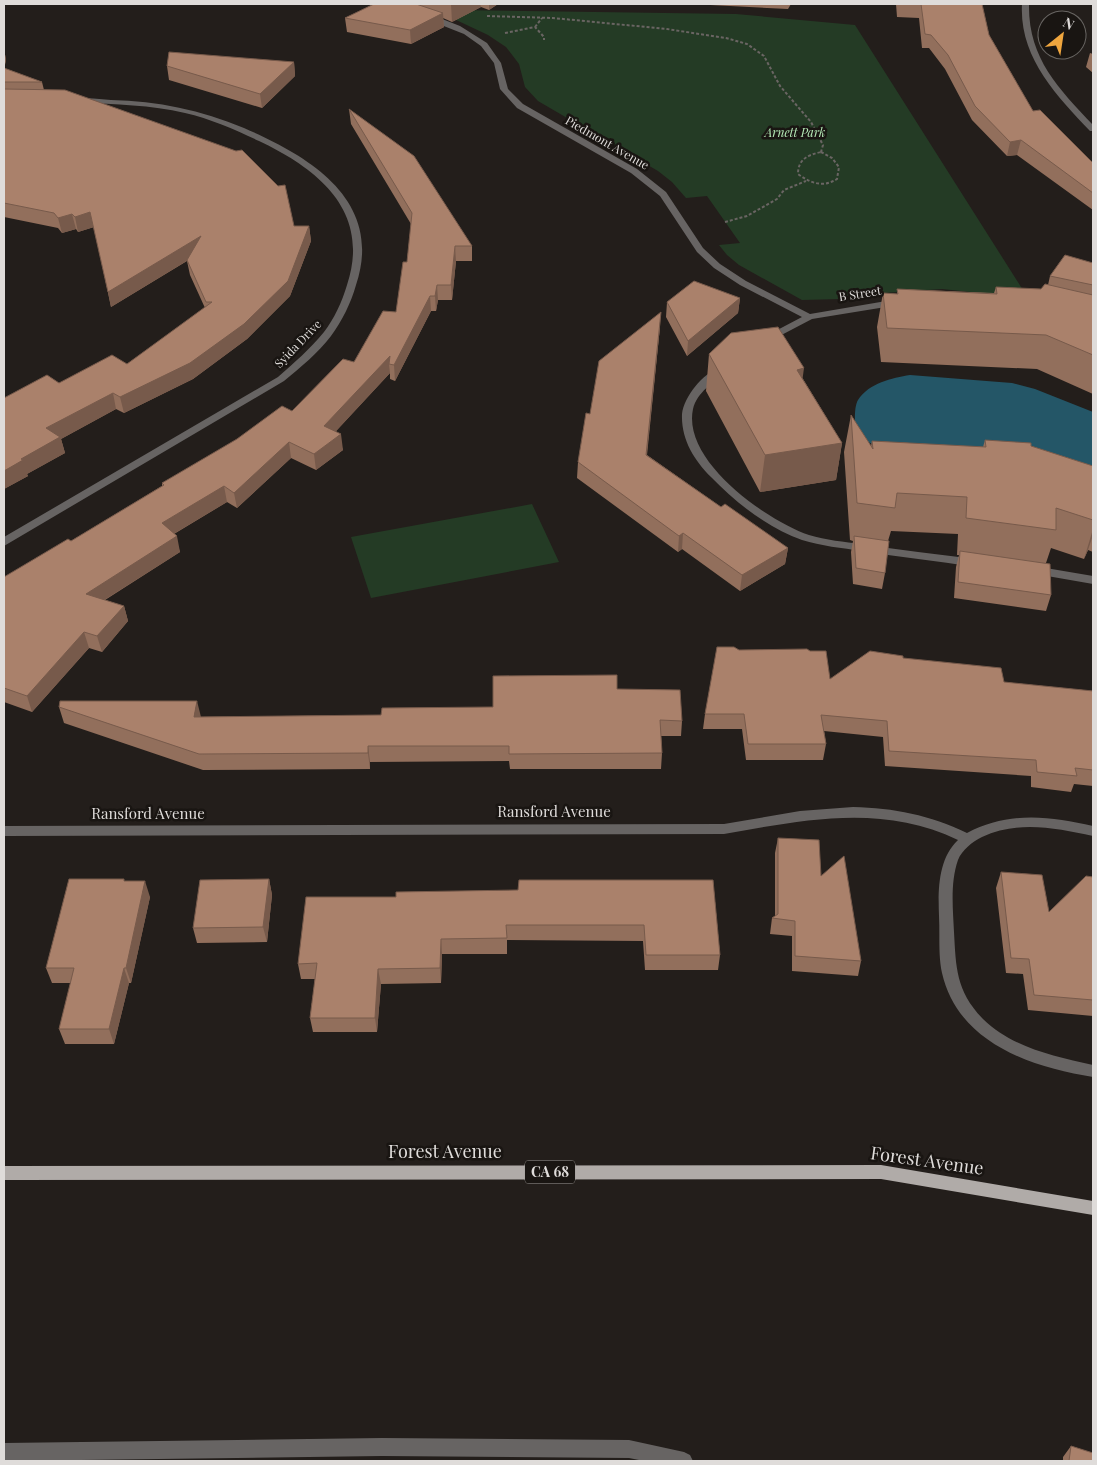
<svg xmlns="http://www.w3.org/2000/svg" width="1097" height="1465" font-family="'Playfair Display',serif">
  <style>
    .green { fill: #243b25 }
    .water { fill: #245667 }
    .lines { fill: none; stroke-linecap: round; stroke-linejoin: round }
    .path { stroke: #6a6563; stroke-width: 2; stroke-dasharray: 3 2; stroke-linecap: butt }
    .minor { fill: #676463; fill-rule: evenodd }
    .major { fill: #b0aba8; fill-rule: evenodd }
    .wall { fill: #926f5c }
    .shaded-wall { fill: #775a4b }
    .building { fill: #aa816b; stroke: #775a4b }
    .labels { text-anchor: middle; stroke-width: 5; stroke-linejoin: round; paint-order: stroke }
    .far-park-label { font-size: 12px; font-style: italic; fill: #b5ebb7; stroke: #191512 }
    .far-street-label { font-size: 12px; fill: #dfdcda; stroke: #191512 }
    .shield { fill: #191512; stroke: #a4a09e; stroke-width: 1 }
    .shield-label { font-size: 14px; font-weight: bold; fill: #dfdcda }
    .street-label { font-size: 15px; fill: #dfdcda; stroke: #191512 }
    .near-street-label { font-size: 18px; fill: #dfdcda; stroke: #191512 }
  </style>
  <rect width="100%" height="100%" fill="#231e1b"/>
  <path class="green" d="M 449,10 L 736,14 L 855,25 L 1028,298 L 942,289 L 884,293 L 840,299 L 802,300 L 739,265 L 727,255 L 719,245 L 740,243 L 707,196 L 686,198 L 672,182 L 658,171 L 538,101 L 525,87 L 519,64 L 506,47 L 488,35 L 454,19 Z
    M 532,504 L 559,562 L 371,598 L 351,537 Z"/>
  <path class="water" d="M 910,375 L 1012,383 L 1035,389 L 1093,412 L 1093,465 L 1044,466 L 891,453 L 868,442 L 855,427 C 855,420 854,407 858,400 C 869,383 892,378 910,375 Z"/>
  <g class="lines">
    <path class="path" d="M 487,16 L 553,18 L 667,29 L 726,38 L 747,44 L 764,56 L 780,86 L 811,122 L 823,145 L 821,152
      M 535,27 L 542,18
      M 505,33 L 535,27 L 544,37 L 544,40
      M 821,152 L 832,158 L 839,167 L 837,179 C 823,188 810,183 798,174 C 798,159 808,155 821,152 Z
      M 725,222 L 747,216 L 777,199 L 784,190 L 806,181"/>
    <path class="minor" d="M 1022,4 L 1029,4 C 1028,58 1058,88 1093,125 L 1093,131 L 1090,131 C 1056,95 1019,57 1022,4 Z
      M 426,15 L 432,15 L 460,26 L 487,43 L 501,63 L 508,89 L 523,104 L 637,169 L 666,192 L 703,248 L 720,264 L 746,281 L 810,314 L 898,299 L 903,302 L 898,305 L 812,319 L 770,341 L 764,341 L 764,337 L 802,317 L 740,285 L 714,268 L 697,252 L 660,196 L 631,173 L 517,108 L 500,89 L 494,63 L 481,46 L 464,34 L 426,19 Z
      M 77,99 C 88,97 100,99 111,100 C 158,101 201,110 244,128 C 311,157 384,201 356,285 C 351,303 342,321 331,336 C 318,353 301,367 284,381 L 4,546 L 4,537 L 278,377 C 294,363 310,349 324,332 C 334,319 342,302 347,285 C 371,212 320,170 259,141 C 236,130 211,119 185,113 C 151,105 115,104 80,103 L 77,103 Z
      M 719,368 L 724,371 C 714,383 697,392 693,409 C 682,461 766,520 809,535 C 826,540 844,542 862,544 C 899,550 937,554 975,559 L 979,560 L 981,563 L 979,566 L 975,567 C 937,561 899,557 862,551 C 842,548 821,546 802,540 C 768,528 736,503 711,477 C 694,460 681,439 682,414 C 684,397 703,373 719,368 Z
      M 1034,566 L 1093,576 L 1093,584 L 1030,573 L 1028,570 Z
      M 853,807 C 894,808 930,815 967,833 C 1008,811 1050,816 1093,826 L 1093,836 C 1056,828 1018,820 982,837 C 972,842 962,850 958,860 C 950,883 953,909 954,932 C 956,968 956,991 983,1019 C 1013,1048 1053,1056 1093,1065 L 1093,1077 C 1031,1067 958,1043 942,973 C 938,955 940,934 939,916 C 938,890 938,859 958,840 C 882,803 803,820 724,834 L 4,836 L 4,826 L 724,824 L 800,811 Z
      M 382,1438 L 629,1440 L 684,1452 L 690,1455 L 693,1461 L 644,1461 L 629,1458 L 382,1456 L 4,1461 L 4,1443 Z"/>
    <path class="major" d="M 881,1165 L 1093,1201 L 1093,1215 L 881,1179 L 4,1180 L 4,1166 Z"/>
  </g>
  <path class="wall" d="M 374,4 L 498,4 L 489,10 L 481,7 L 452,22 L 443,18 L 444,27 L 411,44 L 347,32 L 345,18 Z
    M 691,4 L 791,4 L 788,9 Z
    M 896,4 L 982,4 L 989,35 L 1033,111 L 1093,163 L 1093,210 L 1017,155 L 1007,156 L 972,120 L 945,69 L 929,48 L 922,48 L 919,18 L 897,17 Z
    M 4,49 L 6,60 L 4,68 L 42,82 L 44,90 L 294,226 L 309,226 L 311,241 L 290,296 L 247,339 L 193,379 L 124,413 L 116,409 L 61,439 L 65,453 L 27,474 L 28,476 L 4,489 L 59,383 L 127,364 L 205,308 L 190,275 L 187,261 L 111,307 L 94,227 L 78,232 L 76,229 L 62,233 L 58,228 L 4,217 Z
    M 1090,53 L 1093,54 L 1093,73 L 1086,67 Z
    M 294,62 L 295,76 L 262,108 L 169,80 L 167,66 Z
    M 349,109 L 472,246 L 472,261 L 456,261 L 452,300 L 438,300 L 436,311 L 431,311 L 395,381 L 390,379 L 390,373 L 336,431 L 343,450 L 316,470 L 291,458 L 237,508 L 227,502 L 174,534 L 180,552 L 105,600 L 124,606 L 128,621 L 102,652 L 89,648 L 32,712 L 4,702 L 4,577 L 71,541 L 162,486 L 162,483 L 292,411 L 354,362 L 396,312 L 407,262 L 411,224 L 351,124 Z
    M 1093,263 L 1093,394 L 1037,369 L 881,362 L 877,327 L 883,293 L 897,294 L 897,289 L 994,293 L 996,287 L 1041,289 L 1048,285 L 1050,276 Z
    M 740,298 L 738,313 L 687,356 L 666,317 L 667,302 Z
    M 660,327 L 647,455 L 721,507 L 788,548 L 785,564 L 740,591 L 682,549 L 678,552 L 577,478 L 578,462 L 590,414 Z
    M 709,354 L 803,379 L 842,443 L 836,480 L 760,492 L 706,391 Z
    M 851,415 L 871,446 L 872,441 L 983,447 L 985,440 L 1031,446 L 1093,466 L 1093,552 L 1088,550 L 1084,559 L 1051,548 L 1046,563 L 1051,595 L 1046,611 L 954,598 L 956,567 L 959,555 L 957,555 L 958,534 L 891,531 L 888,541 L 885,573 L 882,589 L 853,584 L 851,552 L 853,541 L 850,540 L 844,452 Z
    M 739,650 L 830,679 L 903,658 L 1004,682 L 1093,691 L 1093,786 L 1074,784 L 1071,792 L 1031,787 L 1031,776 L 885,766 L 883,737 L 824,731 L 826,744 L 823,760 L 746,760 L 742,729 L 703,729 L 705,714 Z
    M 617,689 L 682,721 L 681,736 L 661,736 L 662,753 L 661,769 L 510,769 L 509,761 L 370,762 L 370,769 L 203,770 L 64,723 L 59,707 L 201,717 L 381,715 L 493,707 Z
    M 778,838 L 821,876 L 861,961 L 858,976 L 792,971 L 792,936 L 770,934 L 772,918 L 775,916 L 775,853 Z
    M 1001,872 L 1049,912 L 1093,877 L 1093,1016 L 1028,1010 L 1023,974 L 1006,973 L 996,888 Z
    M 269,879 L 272,895 L 267,942 L 197,943 L 193,928 Z
    M 713,880 L 720,955 L 718,970 L 645,970 L 643,941 L 507,940 L 507,954 L 442,954 L 441,983 L 381,984 L 377,1032 L 313,1032 L 310,1018 L 315,979 L 301,979 L 298,964 L 396,897 Z
    M 125,881 L 150,897 L 131,983 L 129,983 L 114,1044 L 65,1044 L 59,1029 L 71,983 L 52,983 L 46,968 Z
    M 1071,1446 L 1093,1453 L 1093,1452 L 1093,1461 L 1063,1461 L 1063,1457 Z"/>
  <path class="shaded-wall" d="M 451,4 L 480,4 L 481,7 L 452,22 Z
    M 489,4 L 498,4 L 489,10 Z
    M 443,13 L 444,27 L 411,44 L 410,30 Z
    M 4,49 L 6,60 L 4,70 Z
    M 294,62 L 295,76 L 262,108 L 260,94 Z
    M 1021,140 L 1017,155 L 1007,156 L 1010,142 Z
    M 90,212 L 94,227 L 78,232 L 75,217 Z
    M 72,214 L 76,229 L 62,233 L 58,218 Z
    M 309,226 L 311,241 L 290,296 L 247,339 L 193,379 L 124,413 L 120,397 Z
    M 201,236 L 203,251 L 111,307 L 108,292 Z
    M 455,246 L 456,261 L 452,300 L 451,285 Z
    M 437,285 L 438,300 L 436,311 L 435,296 Z
    M 430,296 L 431,311 L 395,381 L 394,365 Z
    M 740,298 L 738,313 L 687,356 L 688,341 Z
    M 661,312 L 660,327 L 645,470 L 646,455 Z
    M 390,356 L 389,364 L 390,373 L 326,442 L 324,426 Z
    M 804,368 L 799,405 L 797,370 Z
    M 113,393 L 116,409 L 61,439 L 65,453 L 27,474 L 28,476 L 4,489 L 4,471 L 21,459 L 46,428 Z
    M 341,434 L 343,450 L 316,470 L 314,454 Z
    M 289,442 L 291,458 L 237,508 L 234,493 Z
    M 842,443 L 836,480 L 760,492 L 765,455 Z
    M 224,486 L 227,502 L 165,539 L 162,523 Z
    M 1093,529 L 1093,535 L 1088,550 L 1084,559 Z
    M 683,533 L 682,549 L 678,552 L 679,536 Z
    M 177,536 L 180,552 L 90,609 L 86,594 Z
    M 788,548 L 785,564 L 740,591 L 742,575 Z
    M 124,606 L 128,621 L 102,652 L 97,636 Z
    M 84,632 L 89,648 L 32,712 L 27,696 Z
    M 197,701 L 201,717 L 194,717 Z
    M 368,746 L 370,762 L 370,769 L 368,753 Z
    M 269,879 L 272,895 L 267,942 L 263,927 Z
    M 145,881 L 150,897 L 131,983 L 126,968 Z
    M 441,939 L 442,954 L 441,983 L 440,968 Z
    M 124,968 L 129,983 L 114,1044 L 109,1029 Z
    M 378,969 L 381,984 L 377,1032 L 375,1018 Z"/>
  <path class="building" d="M 374,4 L 416,4 L 443,13 L 410,30 L 345,18 Z
    M 915,4 L 982,4 L 989,35 L 1033,111 L 1040,110 L 1093,163 L 1093,193 L 1021,140 L 1010,142 L 975,106 L 948,55 L 931,35 L 925,34 L 921,4 Z
    M 169,52 L 294,62 L 260,94 L 167,66 Z
    M 4,68 L 42,82 L 4,82 Z
    M 4,89 L 65,90 L 236,151 L 242,150 L 278,186 L 285,185 L 294,226 L 309,226 L 288,281 L 244,324 L 190,363 L 120,397 L 113,393 L 46,428 L 60,437 L 21,459 L 23,460 L 4,471 L 4,398 L 47,375 L 59,383 L 112,355 L 127,364 L 212,302 L 206,302 L 187,260 L 201,236 L 108,292 L 90,212 L 75,217 L 72,214 L 58,218 L 54,213 L 4,203 Z
    M 349,109 L 414,156 L 472,246 L 455,246 L 451,285 L 437,285 L 435,296 L 430,296 L 394,365 L 389,364 L 390,356 L 324,426 L 341,434 L 314,454 L 289,442 L 234,493 L 224,486 L 162,523 L 177,536 L 86,594 L 124,606 L 97,636 L 84,632 L 27,696 L 4,688 L 4,577 L 68,539 L 71,541 L 164,485 L 162,483 L 237,439 L 282,406 L 292,411 L 343,359 L 354,362 L 383,311 L 396,312 L 403,262 L 407,262 L 412,213 Z
    M 1065,255 L 1093,263 L 1093,285 L 1050,276 Z
    M 694,281 L 740,298 L 688,341 L 667,302 Z
    M 1045,284 L 1093,295 L 1093,355 L 1046,335 L 887,328 L 883,293 L 898,294 L 897,289 L 997,294 L 996,287 L 1041,289 Z
    M 661,312 L 646,455 L 721,507 L 725,504 L 788,548 L 742,575 L 683,533 L 679,536 L 578,462 L 586,413 L 590,414 L 599,361 Z
    M 778,327 L 804,368 L 797,370 L 842,443 L 765,455 L 709,354 L 731,333 Z
    M 851,415 L 873,449 L 872,441 L 986,447 L 985,440 L 1031,443 L 1031,446 L 1093,466 L 1093,520 L 1056,508 L 1056,530 L 966,518 L 967,497 L 897,493 L 895,508 L 857,503 Z
    M 854,536 L 889,541 L 885,573 L 856,568 Z
    M 960,551 L 1050,564 L 1051,595 L 958,582 Z
    M 717,647 L 734,647 L 739,650 L 807,649 L 810,651 L 826,651 L 830,679 L 870,651 L 903,656 L 903,658 L 1001,668 L 1004,682 L 1093,691 L 1093,770 L 1075,768 L 1077,776 L 1037,772 L 1036,760 L 889,751 L 887,721 L 821,715 L 826,744 L 748,744 L 744,714 L 705,714 Z
    M 617,675 L 617,689 L 680,690 L 682,721 L 660,720 L 662,753 L 509,754 L 509,746 L 368,746 L 368,753 L 199,754 L 59,707 L 60,701 L 197,701 L 194,717 L 381,715 L 382,708 L 493,707 L 493,676 Z
    M 778,838 L 819,840 L 821,876 L 844,856 L 861,961 L 795,956 L 795,921 L 772,918 L 778,914 Z
    M 1001,872 L 1042,875 L 1049,912 L 1086,876 L 1093,877 L 1093,1000 L 1034,995 L 1029,959 L 1011,958 Z
    M 69,879 L 124,879 L 124,881 L 145,881 L 126,968 L 124,968 L 109,1029 L 59,1029 L 74,968 L 46,968 Z
    M 269,879 L 263,927 L 193,928 L 200,880 Z
    M 519,880 L 713,880 L 720,955 L 646,955 L 644,925 L 506,925 L 507,938 L 441,939 L 440,968 L 378,969 L 375,1018 L 310,1018 L 317,963 L 298,964 L 306,897 L 396,897 L 396,892 L 518,890 Z
    M 1071,1446 L 1093,1453 L 1093,1461 L 1069,1461 Z"/>
  <g class="labels">
    <g class="far-park-label">
      <text x="795" y="137">Arnett Park</text>
    </g>
    <g class="far-street-label">
      <text transform="translate(607 143) rotate(30)" y="4">Piedmont Avenue</text>
      <text transform="translate(860 294) rotate(-9)" y="4">B Street</text>
      <text transform="translate(298 344) rotate(-46)" y="4">Syida Drive</text>
    </g>
    <rect class="shield" x="525" y="1160.5" width="50" height="23" rx="4"/>
    <g class="shield-label">
      <text x="550" y="1177">CA 68</text>
    </g>
    <g class="street-label">
      <text x="554" y="817">Ransford Avenue</text>
      <text x="148" y="819">Ransford Avenue</text>
    </g>
    <g class="near-street-label">
      <text x="445" y="1158">Forest Avenue</text>
      <text transform="translate(927 1161) rotate(8)" y="6">Forest Avenue</text>
    </g>
  </g>
  <rect width="1097" height="1465" fill="none" stroke="#dfdcda" stroke-width="10"/>
  <g transform="translate(1062 35) rotate(30)"><circle r="24" fill="#191512" stroke="#686562"/>
  <path d="M0-4L9 19L0 12L-9 19Z" fill="#f0a63e"/>
  <text y="-8" font-size="14" font-weight="bold" text-anchor="middle" fill="#dfdcda">N</text>
  </g>
</svg>
